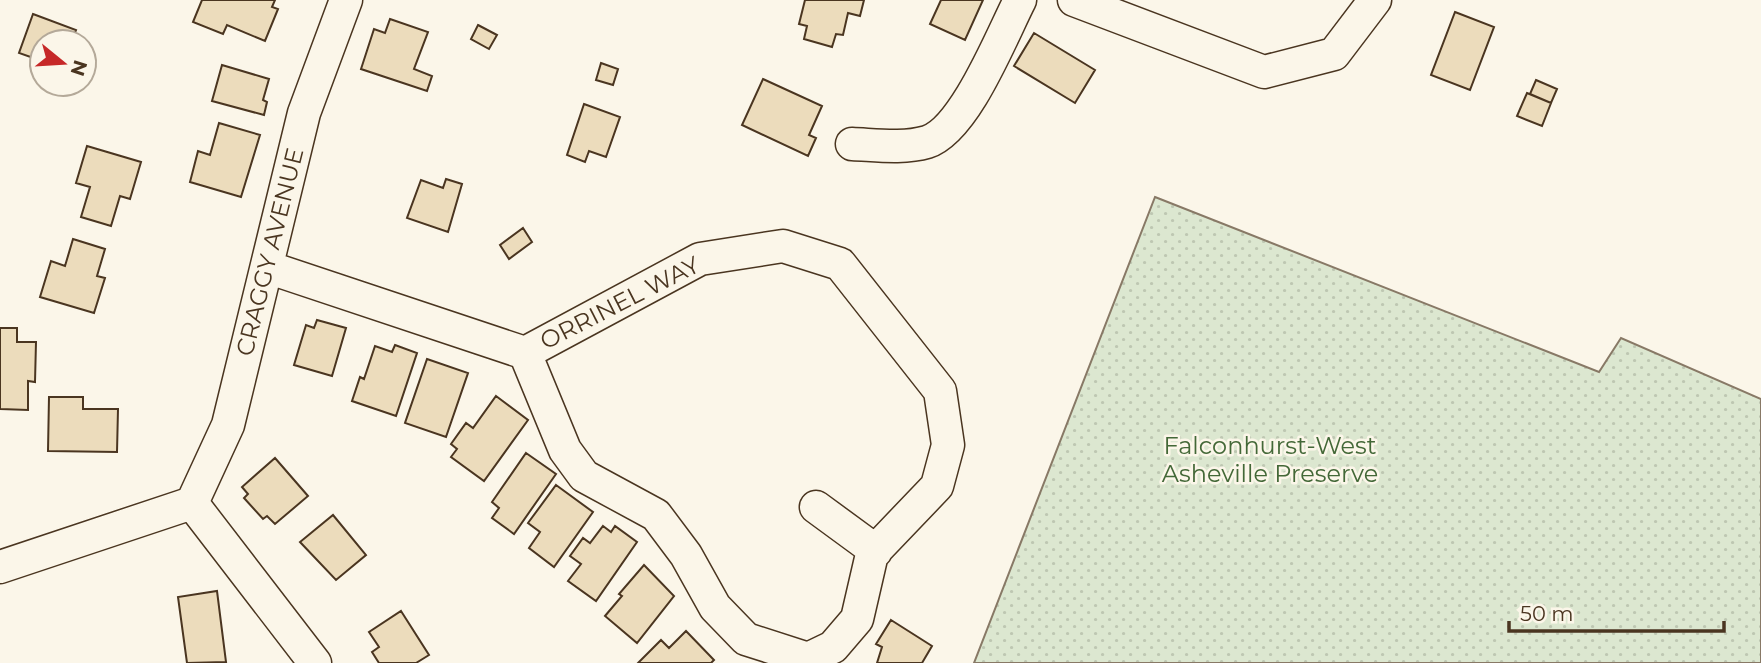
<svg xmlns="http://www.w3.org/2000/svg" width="1761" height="663" font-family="Montserrat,sans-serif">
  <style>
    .park { fill: url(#park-dots); stroke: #887966; stroke-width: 2 }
    .building { fill: #ecdcbc; stroke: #4a3520; stroke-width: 2 }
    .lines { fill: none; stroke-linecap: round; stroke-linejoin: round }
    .minor-casing { stroke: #4a3520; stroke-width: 35 }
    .minor { stroke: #fbf6e9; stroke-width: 32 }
    .labels { text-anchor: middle; stroke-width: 5; stroke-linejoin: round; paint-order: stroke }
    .street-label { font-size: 24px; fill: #4a3520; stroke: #fbf6e9 }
    .park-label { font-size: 24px; fill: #436837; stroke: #fbf6e9 }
  </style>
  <defs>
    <pattern id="park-dots" width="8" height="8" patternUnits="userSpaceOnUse" patternTransform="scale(1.75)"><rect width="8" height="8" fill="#dce7d0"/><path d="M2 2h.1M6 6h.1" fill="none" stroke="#bec7b2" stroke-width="1.8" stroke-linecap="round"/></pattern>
  </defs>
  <rect width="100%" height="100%" fill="#fbf6e9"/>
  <path class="park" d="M 1155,197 L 1599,372 L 1621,338 L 1761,399 L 1761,663 L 974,663 Z"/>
  <path class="building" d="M 202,0 L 275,0 L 272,7 L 278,9 L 265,41 L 227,25 L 223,34 L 193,22 Z
    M 805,0 L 864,0 L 860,16 L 848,13 L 843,35 L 836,34 L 832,47 L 804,39 L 807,26 L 799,24 Z
    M 941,0 L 983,0 L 965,40 L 930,24 Z
    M 1455,12 L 1494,27 L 1470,90 L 1431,75 Z
    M 33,14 L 76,30 L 71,42 L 42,42 L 42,61 L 19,53 Z
    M 390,19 L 428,32 L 414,69 L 432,76 L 427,91 L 361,69 L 374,29 L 385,33 Z
    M 478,25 L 497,35 L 489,49 L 471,39 Z
    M 1034,33 L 1095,70 L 1075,103 L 1014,66 Z
    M 601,63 L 618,69 L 613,85 L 596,80 Z
    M 222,65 L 269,79 L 263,100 L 267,102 L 264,115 L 212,101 Z
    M 763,79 L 822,106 L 809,135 L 816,138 L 808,156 L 742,125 Z
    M 1536,80 L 1557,89 L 1551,103 L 1530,94 Z
    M 1527,93 L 1551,103 L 1542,126 L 1517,116 Z
    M 584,104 L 620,117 L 606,157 L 589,151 L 585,162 L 567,155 Z
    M 219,123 L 260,135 L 241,197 L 190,182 L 198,151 L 210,155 Z
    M 87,146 L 141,162 L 130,199 L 120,196 L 111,226 L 81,217 L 90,187 L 76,183 Z
    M 446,179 L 462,184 L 448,232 L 407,218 L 421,180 L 443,188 Z
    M 523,228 L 532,242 L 509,259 L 500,245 Z
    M 73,239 L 105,249 L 97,276 L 105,278 L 94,313 L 40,297 L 51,261 L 65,266 Z
    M 317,320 L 346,328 L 332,376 L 294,365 L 306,325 L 314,328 Z
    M 0,328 L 17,328 L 17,342 L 36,342 L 35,382 L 28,381 L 28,410 L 0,409 Z
    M 395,345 L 417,353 L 396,416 L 352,401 L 360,377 L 364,379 L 375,346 L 392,352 Z
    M 427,359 L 468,373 L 446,437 L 405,423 Z
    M 496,396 L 528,420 L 484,481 L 451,457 L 457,449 L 451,444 L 466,423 L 473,428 Z
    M 49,397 L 83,397 L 83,409 L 118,409 L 117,452 L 48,451 Z
    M 526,453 L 556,474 L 514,534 L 492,518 L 499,508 L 492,502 Z
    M 275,458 L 308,496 L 275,524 L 267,516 L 263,519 L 244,498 L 248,494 L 242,487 Z
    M 556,485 L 593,512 L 554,567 L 529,548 L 540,532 L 528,523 Z
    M 333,515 L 366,555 L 336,580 L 300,542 Z
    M 603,526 L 611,532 L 615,526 L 637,542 L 596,601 L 568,581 L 581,564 L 570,556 L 583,538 L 590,543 Z
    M 644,565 L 674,596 L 637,643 L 605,616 L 622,596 L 619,594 Z
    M 217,591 L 226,662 L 187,663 L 178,597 Z
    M 401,611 L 429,655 L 416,663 L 379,663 L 372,652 L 379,647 L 369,632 Z
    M 891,620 L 932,646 L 922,663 L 877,663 L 882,647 L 876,644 Z
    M 686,631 L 714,660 L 711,663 L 638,663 L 661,640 L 669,648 Z"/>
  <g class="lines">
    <defs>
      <path id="minor" d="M 1074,0 L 1264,72 L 1334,54 L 1375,0
        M 852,144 C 876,145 903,149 927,142 C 965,130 1002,35 1020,0
        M 267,267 L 525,353 L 565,450 L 584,476 L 656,515 L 686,555 L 715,607 L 746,639 L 808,659 L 833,647 L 857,619 L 872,554 L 937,486 L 948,445 L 940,391 L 840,264 L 783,246 L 700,259 L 525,353
        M 192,503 L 228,425 L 304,113 L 346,0
        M 192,503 L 315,663
        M 816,507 L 876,551
        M 0,567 L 192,503"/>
    </defs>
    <use href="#minor" class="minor-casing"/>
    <use href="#minor" class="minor"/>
  </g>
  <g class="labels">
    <g class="street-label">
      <text transform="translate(270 252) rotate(-76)" y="8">CRAGGY AVENUE</text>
      <text transform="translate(620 303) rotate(-27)" y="8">ORRINEL WAY</text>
    </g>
    <g class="park-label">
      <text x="1270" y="454">Falconhurst-West<tspan x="1270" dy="28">Asheville Preserve</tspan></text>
    </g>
  </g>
  <g transform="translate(63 63) rotate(108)"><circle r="33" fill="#fbf6e9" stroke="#b4a999" stroke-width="2"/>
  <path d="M0-5L12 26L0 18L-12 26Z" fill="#c62828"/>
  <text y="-10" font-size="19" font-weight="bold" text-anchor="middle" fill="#4a3520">N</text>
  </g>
  <path d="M1509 621v10h215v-10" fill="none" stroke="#4a3520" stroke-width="3.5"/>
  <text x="1520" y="621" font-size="21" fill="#4a3520" stroke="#fbf6e9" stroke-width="5" paint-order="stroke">50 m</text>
</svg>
